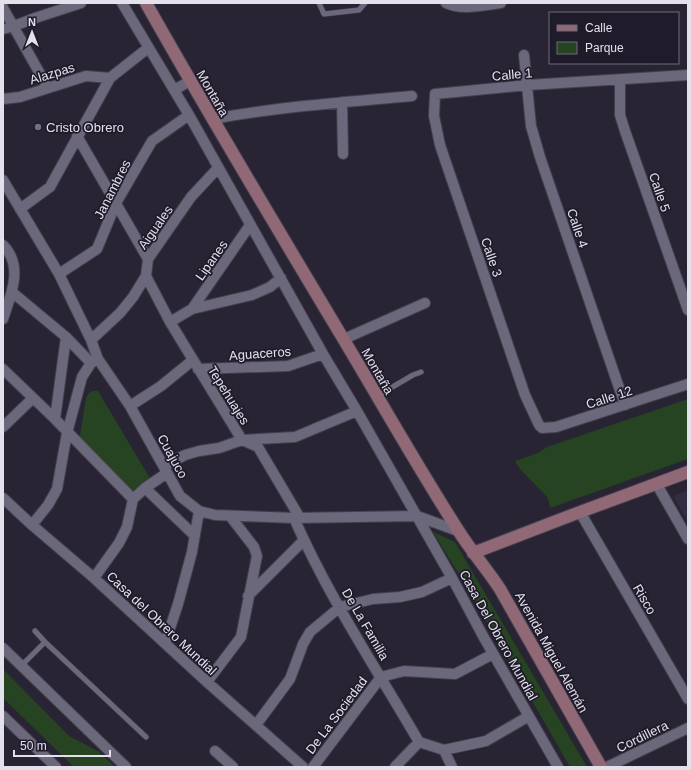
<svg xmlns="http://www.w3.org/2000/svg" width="691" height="770" font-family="Helvetica,sans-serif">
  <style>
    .built { fill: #322d43 }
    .green { fill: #264421 }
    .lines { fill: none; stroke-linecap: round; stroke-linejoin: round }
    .lane-casing { stroke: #44404e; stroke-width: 6 }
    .street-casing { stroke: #44404e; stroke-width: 12 }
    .secondary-casing { stroke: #44404e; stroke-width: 14 }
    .lane { stroke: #6c687b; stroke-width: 5 }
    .street { stroke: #6c687b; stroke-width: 10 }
    .secondary { stroke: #916876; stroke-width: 12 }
    .worship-dot { fill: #6b7280; stroke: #1f1b2a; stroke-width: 1.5 }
    .labels { text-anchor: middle; stroke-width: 3.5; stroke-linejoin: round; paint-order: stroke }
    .street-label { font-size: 13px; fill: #e4e1ec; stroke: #1f1b2a }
    .poi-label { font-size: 13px; fill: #e4e1ec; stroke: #1f1b2a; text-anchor: start }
  </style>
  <rect width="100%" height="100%" fill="#282434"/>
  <path class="built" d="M 688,490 L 688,522 L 673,496 Z"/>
  <path class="green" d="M 93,391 L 98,391 L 151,480 L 131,491 L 79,441 L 86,398 L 89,393 Z
    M 688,399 L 688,459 L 550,508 L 548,498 L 520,469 L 515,461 L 538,453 L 547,447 Z
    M 433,532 L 455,542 L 587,767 L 570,767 L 470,592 Z
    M 3,669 L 69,736 L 98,751 L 115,767 L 74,767 L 3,698 Z"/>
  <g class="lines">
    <defs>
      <path id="lane" d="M 319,3 L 324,14 L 359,10 L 365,3
        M 377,396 L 413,375 L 421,372
        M 35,631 L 45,642
        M 21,666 L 45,642 L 146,737"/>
      <path id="street" d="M 122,3 L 189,115 L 323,354 L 357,411 L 452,578 L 483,636 L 558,767
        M 446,3 C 462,11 484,5 501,3
        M 3,8 L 48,88
        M 3,29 L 14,26 L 35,18 L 81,3
        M 524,55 L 531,126 L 540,157 L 625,405
        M 688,75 L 528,85 L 435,94 L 434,116 L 440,145 L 525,395 L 539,425 L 542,428 L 556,427 L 688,384
        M 620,80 L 620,115 L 625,131 L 688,310
        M 174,90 L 190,81
        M 3,99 L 20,97 L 86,76 L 110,78 L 148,48
        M 342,102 L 343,154
        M 212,119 C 278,107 345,102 412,96
        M 77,136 L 148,259
        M 3,180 L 59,274 L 91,340 L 98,359 L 130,406 L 180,496 L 199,511 L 215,515 L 294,518 L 417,516 L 458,531
        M 20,209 L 50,187 L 110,78
        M 3,245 C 24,266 11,295 3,319
        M 59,274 L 97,249 L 116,203 L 152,141 L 189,115
        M 146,276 L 170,322 L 242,440 L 258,447 L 300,518
        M 12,292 L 66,337 L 91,363
        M 192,309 L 250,225
        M 170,322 L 192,309 L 252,295 L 270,287 L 281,278
        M 344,339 L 425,303
        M 91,340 L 120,313 L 133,297 L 146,276 L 148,259 L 191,197 L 218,168
        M 3,369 L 55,419 L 133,499
        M 198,369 L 288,366 L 323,354
        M 130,406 L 161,386 L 193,360
        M 55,419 L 66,337
        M 3,427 L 33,398
        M 164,466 L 185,455 L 199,451 L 219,448 L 242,440 L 295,437 L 357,411
        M 656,483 L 688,539
        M 145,488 L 195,536
        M 3,498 L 32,525 L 94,578 L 207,682 L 303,767
        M 580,512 L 688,699
        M 294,518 C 328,596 376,668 419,742
        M 32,525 L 48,505 L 57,489 L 67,433 L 82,377 L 91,363 L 98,359
        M 94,578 L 119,543 L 127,527 L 133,499 L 145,488 L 167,473
        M 248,596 L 304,540
        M 165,643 L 178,604 L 192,552 L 199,511
        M 3,648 L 126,767
        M 207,682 L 241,637 L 257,556 L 254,547 L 230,516
        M 3,716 L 56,767
        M 256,725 L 290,679 L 303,644 L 310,632 L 340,607 L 373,599 L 400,597 L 422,592 L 452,578
        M 444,750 L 452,767
        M 215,751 L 233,767
        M 313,767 L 381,677 L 404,671 L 455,674 L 493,654
        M 395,767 L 419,742 L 444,750 L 486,741 L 529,716
        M 607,767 L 688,728"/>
      <path id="secondary" d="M 146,3 C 209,115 275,225 341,335 C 380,400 417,466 458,530 C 471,551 487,569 500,589 L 601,767
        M 473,553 L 580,512 L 688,472"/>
    </defs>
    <use href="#lane" class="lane-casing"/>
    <use href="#street" class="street-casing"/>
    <use href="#secondary" class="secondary-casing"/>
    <use href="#lane" class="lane"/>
    <use href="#street" class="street"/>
    <use href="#secondary" class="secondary"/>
  </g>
  <circle class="worship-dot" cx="38" cy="127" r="4"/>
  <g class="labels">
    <g class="street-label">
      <text transform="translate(52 73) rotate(-17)" y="5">Alazpas</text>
      <text transform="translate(512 74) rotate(-5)" y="5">Calle 1</text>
      <text transform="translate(213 93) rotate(60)" y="5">Montaña</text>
      <text transform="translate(112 189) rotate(-63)" y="5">Janambres</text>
      <text transform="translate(660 192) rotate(71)" y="5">Calle 5</text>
      <text transform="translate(155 227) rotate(-55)" y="5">Aiguales</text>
      <text transform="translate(578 228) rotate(71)" y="5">Calle 4</text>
      <text transform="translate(492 257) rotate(71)" y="5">Calle 3</text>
      <text transform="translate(211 260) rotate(-55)" y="5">Lipanes</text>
      <text transform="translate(260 353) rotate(-4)" y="5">Aguaceros</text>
      <text transform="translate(378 371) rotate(60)" y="5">Montaña</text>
      <text transform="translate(229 395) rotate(58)" y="5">Tepehuajes</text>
      <text transform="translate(609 397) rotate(-18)" y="5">Calle 12</text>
      <text transform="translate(173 456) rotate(61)" y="5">Cuajuco</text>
      <text transform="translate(645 599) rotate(60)" y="5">Risco</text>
      <text transform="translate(162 623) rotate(43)" y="5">Casa del Obrero Mundial</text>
      <text transform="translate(366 624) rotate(60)" y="5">De La Familia</text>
      <text transform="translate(499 635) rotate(61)" y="5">Casa Del Obrero Mundial</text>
      <text transform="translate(552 652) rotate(61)" y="5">Avenida Miguel Alemán</text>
      <text transform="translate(336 715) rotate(-53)" y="5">De La Sociedad</text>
      <text transform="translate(642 736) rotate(-26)" y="5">Cordillera</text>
    </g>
    <g class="poi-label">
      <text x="46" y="132">Cristo Obrero</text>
    </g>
  </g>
  <rect width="691" height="770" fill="none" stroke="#e4e1ec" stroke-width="8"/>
  <rect x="549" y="12" width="130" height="52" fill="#1f1b2a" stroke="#6e6a78"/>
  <rect x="557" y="25" width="20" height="6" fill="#916876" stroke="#6e6a78"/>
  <text x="585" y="32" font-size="12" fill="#e4e1ec">Calle</text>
  <rect x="557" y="42" width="20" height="12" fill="#264421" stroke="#6e6a78"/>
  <text x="585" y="52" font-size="12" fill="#e4e1ec">Parque</text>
  <g transform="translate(32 32)" stroke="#1f1b2a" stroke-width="3" paint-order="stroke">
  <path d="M0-3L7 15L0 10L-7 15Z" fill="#e4e1ec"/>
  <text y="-6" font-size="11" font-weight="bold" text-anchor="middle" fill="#e4e1ec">N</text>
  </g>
  <path d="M14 750v6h96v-6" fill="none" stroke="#e4e1ec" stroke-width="2"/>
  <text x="20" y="750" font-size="12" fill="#e4e1ec" stroke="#1f1b2a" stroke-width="3" paint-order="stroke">50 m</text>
</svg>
